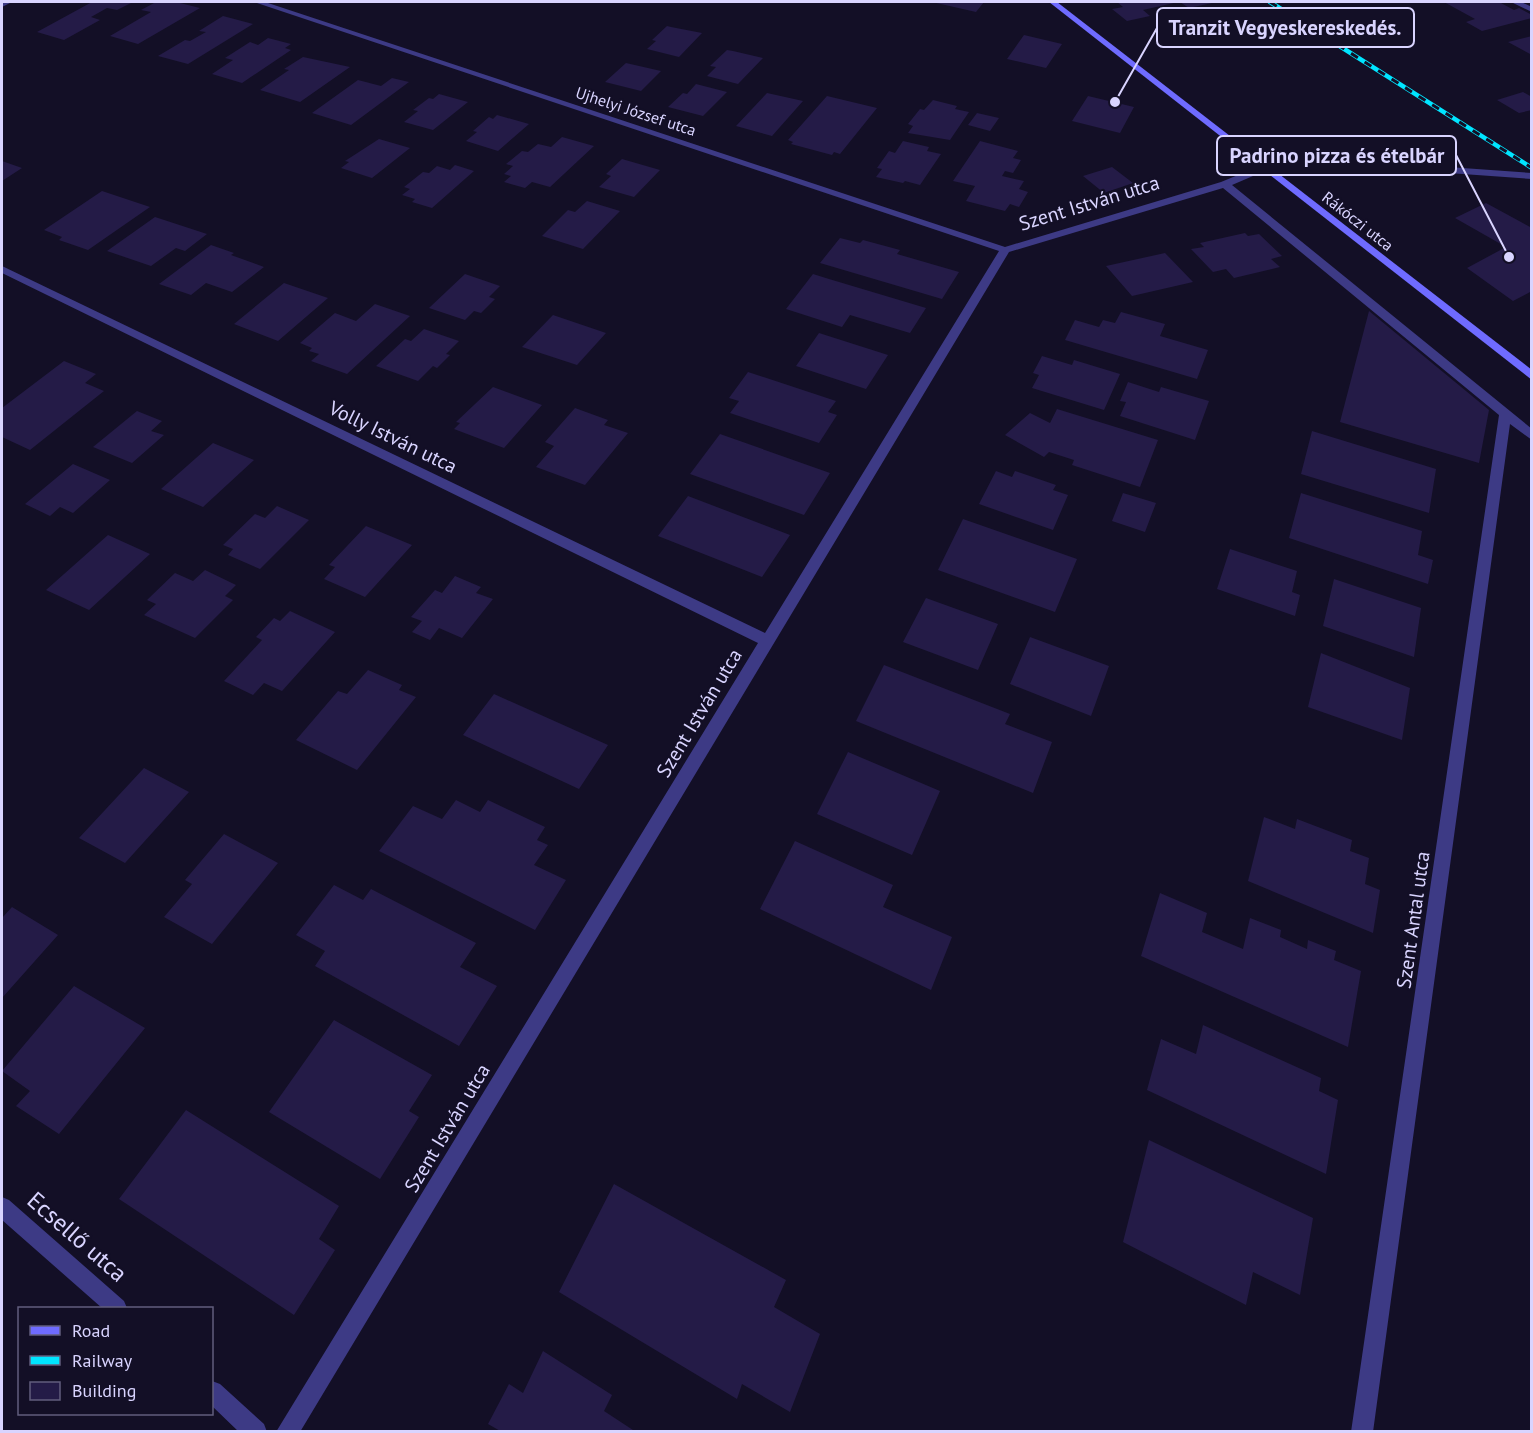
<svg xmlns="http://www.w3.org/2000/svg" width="1533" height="1433" font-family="'PT Sans',sans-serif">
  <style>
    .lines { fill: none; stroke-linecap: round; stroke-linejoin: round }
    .stream { fill: #0c2248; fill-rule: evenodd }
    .building { fill: #241b47 }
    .street { fill: #3d3a85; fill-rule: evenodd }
    .secondary { fill: #6f6bff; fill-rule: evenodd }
    .rail-casing { stroke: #00e5ff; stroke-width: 4.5 }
    .rail { stroke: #130f26; stroke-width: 3; stroke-dasharray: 8; stroke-linecap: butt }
    .labels { text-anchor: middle; stroke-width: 4.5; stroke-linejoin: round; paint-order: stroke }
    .far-street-label { font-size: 16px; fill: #d9d4ff; stroke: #130f26 }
    .street-label { font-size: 20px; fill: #d9d4ff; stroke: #130f26 }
    .near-street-label { font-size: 24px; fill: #d9d4ff; stroke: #130f26 }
    .leader { fill: none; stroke: #d9d4ff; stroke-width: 2 }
    .callout-dot { fill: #d9d4ff; stroke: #130f26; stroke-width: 2 }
    .callout { fill: #130f26; stroke: #d9d4ff; stroke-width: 2 }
    .callout-label { font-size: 21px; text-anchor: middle; font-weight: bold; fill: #d9d4ff }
  </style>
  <rect width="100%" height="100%" fill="#130f26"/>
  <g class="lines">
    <path class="stream" d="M 1340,152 L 1407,155 L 1411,158 L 1407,161 L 1337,157 L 1336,155 Z"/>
  </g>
  <path class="building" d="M 92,2 L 133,2 L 117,10 L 107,8 L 91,17 L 100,20 L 64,40 L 37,32 Z
    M 156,2 L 176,2 L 200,8 L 138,44 L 110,36 L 151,12 L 141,10 Z
    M 932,2 L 984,2 L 976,12 Z
    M 1117,2 L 1178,2 L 1143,10 L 1150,16 L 1127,21 L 1112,9 L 1123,7 Z
    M 1180,2 L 1209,2 L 1212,3 L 1189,8 Z
    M 1444,2 L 1499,2 L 1514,10 L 1519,8 L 1532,15 L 1532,18 L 1482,31 L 1466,22 L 1475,19 Z
    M 223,16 L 253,24 L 188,64 L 158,56 L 185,40 L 190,41 L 206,32 L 199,31 Z
    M 667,26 L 671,27 L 702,33 L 679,57 L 647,49 L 656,41 L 652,40 Z
    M 1024,35 L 1062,44 L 1046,68 L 1007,59 Z
    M 1532,36 L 1532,55 L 1508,42 Z
    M 268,38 L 291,44 L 285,48 L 291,50 L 242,83 L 212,74 L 233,60 L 225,58 L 250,42 L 258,45 Z
    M 727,50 L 733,51 L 763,58 L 738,84 L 707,76 L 716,67 L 710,66 Z
    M 303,57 L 350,67 L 300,102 L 260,90 L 289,70 L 284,69 Z
    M 626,63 L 661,71 L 641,91 L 605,82 Z
    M 392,78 L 409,82 L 351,125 L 312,113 L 358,80 L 381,86 Z
    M 696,84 L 727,92 L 703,116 L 668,107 L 683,93 L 687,94 Z
    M 1523,92 L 1532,97 L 1532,110 L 1519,113 L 1497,100 Z
    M 767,93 L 803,101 L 772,136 L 736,126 Z
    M 439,94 L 468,102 L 433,130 L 404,122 L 418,111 L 413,110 L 429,98 L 433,99 Z
    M 827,96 L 877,108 L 840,154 L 834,152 L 832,155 L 791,144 L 793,142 L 788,140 Z
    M 1088,96 L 1134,107 L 1120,133 L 1072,121 Z
    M 933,100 L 957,106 L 955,109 L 969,112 L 950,140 L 908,133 L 913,126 L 908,124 L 920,109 L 924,110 Z
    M 977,113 L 999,118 L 990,131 L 968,125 Z
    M 497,115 L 529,124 L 498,151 L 466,141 L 477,132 L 473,131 L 489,117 L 493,119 Z
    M 562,137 L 594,146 L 550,187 L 532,182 L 525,188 L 504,182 L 511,176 L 504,174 L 513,166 L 506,164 L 522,151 L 528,152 L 538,144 L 551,147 Z
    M 379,139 L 410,148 L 372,178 L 341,168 L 349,162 L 345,161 Z
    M 903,141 L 929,147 L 927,151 L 941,154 L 920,185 L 905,181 L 903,183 L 876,177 L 882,169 L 877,168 L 889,151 L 895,153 Z
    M 980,141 L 1018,151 L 1013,158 L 1021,160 L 1013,173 L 1005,171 L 1002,176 L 1024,181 L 1019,189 L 1028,192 L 1019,207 L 1010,204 L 1005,211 L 966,201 L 975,186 L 953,181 Z
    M 622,159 L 660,170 L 634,197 L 599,187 L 611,176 L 606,174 Z
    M 2,161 L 22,168 L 2,181 Z
    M 455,165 L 474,171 L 432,208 L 412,202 L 415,199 L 402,195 L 410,189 L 404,187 L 423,172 L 429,173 L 437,166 L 450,170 Z
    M 1112,167 L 1133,183 L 1104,193 L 1083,176 Z
    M 102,191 L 150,207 L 88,250 L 59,240 L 62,237 L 44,230 Z
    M 587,201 L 620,211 L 583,249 L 542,236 L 568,210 L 575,212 Z
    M 1486,203 L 1532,228 L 1532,291 L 1513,301 L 1467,268 L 1506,247 L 1455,218 Z
    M 155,217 L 207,234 L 185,251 L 176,248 L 151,266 L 107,251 Z
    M 1245,233 L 1248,236 L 1259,234 L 1282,256 L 1271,259 L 1280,267 L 1234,278 L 1226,269 L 1213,272 L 1191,249 L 1204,247 L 1200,243 Z
    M 840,238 L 860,243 L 863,240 L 900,250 L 897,254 L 959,272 L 942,299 L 820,263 Z
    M 211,245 L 234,253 L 231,255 L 264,267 L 232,292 L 206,283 L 191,295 L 159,284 Z
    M 1165,253 L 1193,282 L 1132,296 L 1106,266 Z
    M 465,274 L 500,286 L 489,297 L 495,299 L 481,313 L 474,311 L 465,320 L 429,308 Z
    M 813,274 L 829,279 L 926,308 L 910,333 L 850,315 L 842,327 L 786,309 Z
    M 284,283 L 328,298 L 278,341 L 234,324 Z
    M 375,304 L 410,316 L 347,374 L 311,361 L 319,354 L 309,351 L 312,348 L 300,343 L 335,313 L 356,321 Z
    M 1369,311 L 1489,410 L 1479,463 L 1340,422 Z
    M 1121,312 L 1165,324 L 1160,336 L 1208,350 L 1197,379 L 1065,340 L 1075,320 L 1099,327 L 1103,320 L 1115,323 Z
    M 553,315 L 606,333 L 577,365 L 522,347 Z
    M 424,329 L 459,341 L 446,354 L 450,355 L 437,368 L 433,366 L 418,381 L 376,366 L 405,339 L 411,341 Z
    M 819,333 L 888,355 L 866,389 L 796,366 Z
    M 1042,356 L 1072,365 L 1074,360 L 1120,374 L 1104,410 L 1032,388 L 1039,375 L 1033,373 Z
    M 64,361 L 96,374 L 85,383 L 104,391 L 30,450 L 2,437 L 2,408 Z
    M 748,372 L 836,401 L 828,412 L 837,415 L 819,443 L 730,413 L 739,401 L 729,398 Z
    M 1128,382 L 1159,392 L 1161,387 L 1209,401 L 1195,440 L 1120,416 L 1126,402 L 1120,401 Z
    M 493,387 L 542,405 L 504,448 L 454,429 L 460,423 L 456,422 Z
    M 575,408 L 608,420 L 604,425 L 628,433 L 585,485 L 536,467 L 554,446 L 545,442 Z
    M 1057,409 L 1158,440 L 1140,487 L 1072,465 L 1074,460 L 1049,452 L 1044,457 L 1005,435 L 1030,413 L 1050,423 Z
    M 137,411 L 162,421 L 151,431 L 164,435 L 132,463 L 93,447 Z
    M 1312,431 L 1436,469 L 1429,513 L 1301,474 Z
    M 720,434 L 830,473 L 804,515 L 690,474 Z
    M 213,443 L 254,460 L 203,507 L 161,489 Z
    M 73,464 L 110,480 L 73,513 L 60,507 L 50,516 L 25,504 Z
    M 996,471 L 1012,477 L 1015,471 L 1056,485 L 1053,490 L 1068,495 L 1053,530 L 979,504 Z
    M 1123,493 L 1156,503 L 1145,532 L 1112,521 Z
    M 1301,493 L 1422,531 L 1418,555 L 1433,560 L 1428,584 L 1289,538 Z
    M 688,496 L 790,535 L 762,577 L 658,536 Z
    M 277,506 L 309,520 L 260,569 L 228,555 L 233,549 L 223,545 L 255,514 L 265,518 Z
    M 963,519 L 1077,559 L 1055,612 L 938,570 Z
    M 366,526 L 412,545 L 365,597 L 324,579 L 335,567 L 329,565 Z
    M 108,535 L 150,554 L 89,610 L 46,590 Z
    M 1230,549 L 1297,571 L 1292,592 L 1300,595 L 1295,616 L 1217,589 Z
    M 205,570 L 236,585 L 225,596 L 233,600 L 195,638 L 144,615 L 156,604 L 147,600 L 175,573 L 193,581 Z
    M 455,576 L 481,587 L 476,593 L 493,599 L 462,638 L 439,628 L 430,640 L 412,632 L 422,621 L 411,617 L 435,590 L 442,593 Z
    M 1334,579 L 1421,608 L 1414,657 L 1323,626 Z
    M 926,598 L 998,624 L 978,670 L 903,642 Z
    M 290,611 L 335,632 L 282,691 L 264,683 L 253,695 L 224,681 L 262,640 L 256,637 L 274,618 L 280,621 Z
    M 1030,637 L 1109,666 L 1091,716 L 1010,684 Z
    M 1321,653 L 1410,688 L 1402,740 L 1308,707 Z
    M 884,665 L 1010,714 L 1005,724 L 1052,742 L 1033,793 L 856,721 Z
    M 368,670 L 402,685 L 399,690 L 416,697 L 357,770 L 296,740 L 338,691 L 347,694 Z
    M 494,694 L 608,745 L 579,789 L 463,735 Z
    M 848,752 L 940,791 L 912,855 L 817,814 Z
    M 144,768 L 189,792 L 125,863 L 79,838 Z
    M 456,800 L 480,812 L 488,800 L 545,827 L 537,840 L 548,845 L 534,865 L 566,880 L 535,930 L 379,851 L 413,806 L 442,819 Z
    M 1264,817 L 1295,829 L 1297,819 L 1352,840 L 1350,851 L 1369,858 L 1365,884 L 1380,890 L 1373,933 L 1248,881 Z
    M 224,834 L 278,863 L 212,944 L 164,917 L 192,884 L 185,880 Z
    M 795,841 L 893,885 L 883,907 L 952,937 L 931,990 L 760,909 Z
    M 334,885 L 363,900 L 371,889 L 476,943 L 460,967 L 497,986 L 459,1046 L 315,966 L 325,951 L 296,935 Z
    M 1160,893 L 1207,913 L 1202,932 L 1243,949 L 1250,918 L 1281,930 L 1280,937 L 1307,949 L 1308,940 L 1336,951 L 1334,960 L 1361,971 L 1348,1047 L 1141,956 Z
    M 12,907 L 58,935 L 2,998 L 2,918 Z
    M 74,986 L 145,1028 L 59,1134 L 16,1106 L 30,1091 L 2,1071 Z
    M 334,1020 L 432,1075 L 409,1111 L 419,1117 L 380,1179 L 269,1112 Z
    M 1203,1025 L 1321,1078 L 1319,1091 L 1338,1100 L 1326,1174 L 1147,1090 L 1161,1039 L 1196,1054 Z
    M 186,1110 L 339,1206 L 319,1239 L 335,1250 L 294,1315 L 119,1199 Z
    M 1149,1140 L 1313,1218 L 1300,1295 L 1253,1272 L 1246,1305 L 1123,1242 Z
    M 614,1184 L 786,1280 L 774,1307 L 820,1334 L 790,1412 L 742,1384 L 737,1399 L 559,1292 Z
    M 543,1351 L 612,1395 L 604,1411 L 636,1432 L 502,1432 L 488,1424 L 509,1384 L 523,1393 Z"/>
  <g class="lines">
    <path class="street" d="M 2,2 L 12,2 L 2,7 Z
      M 254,2 L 265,2 L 1005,247 L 1221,182 L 1265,164 L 1378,162 L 1532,173 L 1532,179 L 1378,168 L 1267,170 L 1232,185 L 1532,429 L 1532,440 L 1510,424 L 1373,1432 L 1351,1432 L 1499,415 L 1223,188 L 1009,252 L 300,1432 L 276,1432 L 758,643 L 2,273 L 2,266 L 765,633 L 999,251 Z
      M 1511,2 L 1521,2 L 1532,7 L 1532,12 Z
      M 2,1197 L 9,1200 L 124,1301 L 127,1308 L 102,1308 L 2,1220 Z
      M 212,1381 L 220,1384 L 264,1424 L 267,1432 L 239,1432 L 212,1406 Z"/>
    <path class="secondary" d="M 1049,2 L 1057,2 L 1532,370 L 1532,380 Z"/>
    <defs>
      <path id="rail" d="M 1270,2 L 1532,168"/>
    </defs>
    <use href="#rail" class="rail-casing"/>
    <use href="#rail" class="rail"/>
  </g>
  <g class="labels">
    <g class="far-street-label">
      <text transform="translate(636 111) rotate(18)" y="6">Ujhelyi József utca</text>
      <text transform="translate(1358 221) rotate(38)" y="6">Rákóczi utca</text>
    </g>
    <g class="street-label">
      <text transform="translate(1089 203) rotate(-17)" y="7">Szent István utca</text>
      <text transform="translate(393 437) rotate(26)" y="7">Volly István utca</text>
      <text transform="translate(699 713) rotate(-59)" y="7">Szent István utca</text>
      <text transform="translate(1413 920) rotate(-82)" y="7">Szent Antal utca</text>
      <text transform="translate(447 1128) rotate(-59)" y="7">Szent István utca</text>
    </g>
    <g class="near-street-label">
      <text transform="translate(77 1237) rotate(41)" y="8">Ecsellő utca</text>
    </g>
  </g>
  <path class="leader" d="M1115 102L1157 28M1509 257L1456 155"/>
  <g class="callout-dot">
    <circle cx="1115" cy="102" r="6"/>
    <circle cx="1509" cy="257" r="6"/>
  </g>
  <g class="callout">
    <rect x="1157" y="8" width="257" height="39" rx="6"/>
    <rect x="1217" y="136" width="239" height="39" rx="6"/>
  </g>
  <g class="callout-label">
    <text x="1285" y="35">Tranzit Vegyeskereskedés.</text>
    <text x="1337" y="163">Padrino pizza és ételbár</text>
  </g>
  <rect width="1533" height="1433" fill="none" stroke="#d9d4ff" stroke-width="6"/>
  <rect x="18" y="1307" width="195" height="108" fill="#130f26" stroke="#625e7d" stroke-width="1.5"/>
  <rect x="30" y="1326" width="30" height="9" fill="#6f6bff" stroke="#625e7d" stroke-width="1.5"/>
  <text x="72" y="1337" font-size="18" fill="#d9d4ff">Road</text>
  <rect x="30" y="1356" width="30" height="9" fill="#00e5ff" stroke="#625e7d" stroke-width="1.5"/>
  <text x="72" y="1367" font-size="18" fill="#d9d4ff">Railway</text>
  <rect x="30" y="1382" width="30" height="18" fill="#241b47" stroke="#625e7d" stroke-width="1.5"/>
  <text x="72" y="1397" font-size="18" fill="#d9d4ff">Building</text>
</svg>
